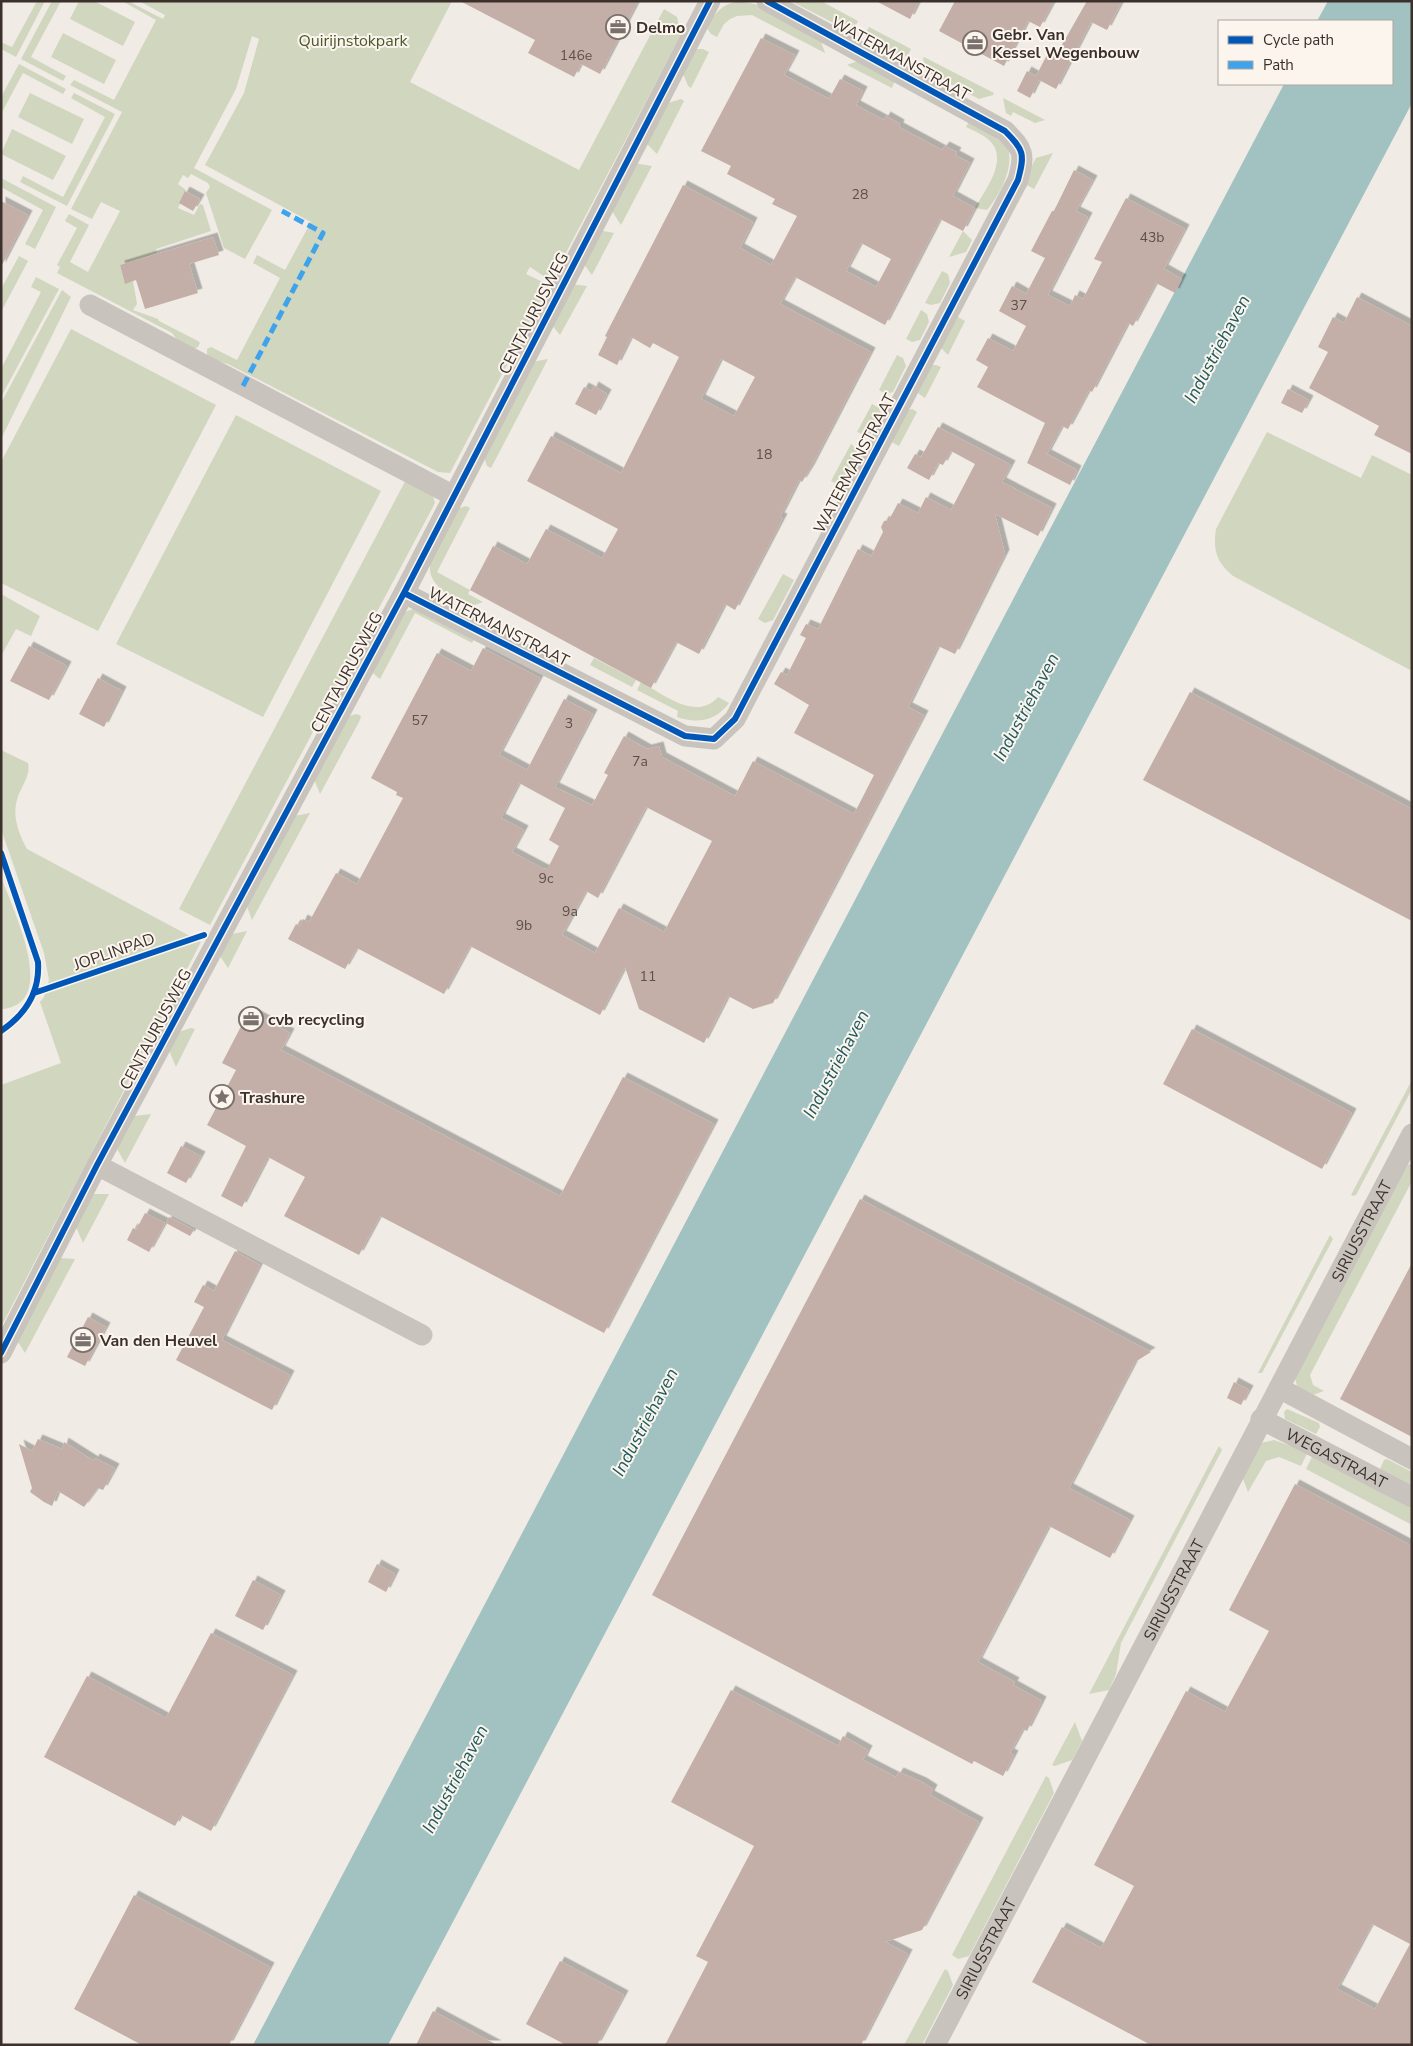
<svg xmlns="http://www.w3.org/2000/svg" width="1413" height="2046" font-family="'Nunito Sans',sans-serif">
  <style>
    .green { fill: #d1d6bf }
    .water { fill: #a1c2c1 }
    .building { fill: #c3afa7; fill-rule: evenodd; filter: url(#shadow) }
    .lines { fill: none; stroke-linecap: round; stroke-linejoin: round }
    .minor { stroke: #c9c3be; stroke-width: 21 }
    .quiet { stroke: #3fa3eb; stroke-width: 5; stroke-dasharray: 10 5; stroke-linecap: butt }
    .cycleway-casing { stroke: #fbf5ee; stroke-width: 9 }
    .cycleway { stroke: #0057b8; stroke-width: 6 }
    .labels { text-anchor: middle; stroke-width: 4; stroke-linejoin: round; paint-order: stroke }
    .number-label { font-size: 14px; fill: #5d504a }
    .poi-label { font-size: 16px; font-weight: bold; fill: #3b302b; stroke: #fbf5ee; text-anchor: start }
    .park-label { font-size: 16px; fill: #4a5a2e; stroke: #fbf5ee }
    .street-label { font-size: 16px; fill: #3b302b; stroke: #fbf5ee }
    .water-label { font-size: 18px; font-style: italic; fill: #1f5a5e; stroke: #fbf5ee }
  </style>
  <defs>
    <filter id="shadow"><feDropShadow dx="4.5" dy="-4.5" stdDeviation="0" flood-color="#0004"/></filter>
  </defs>
  <rect width="100%" height="100%" fill="#f0ebe5"/>
  <path class="green" d="M 37,1 L 45,1 L 16,57 L 1,49 L 1,42 L 12,47 Z
    M 52,1 L 61,1 L 31,57 L 66,76 L 63,81 L 21,59 Z
    M 79,1 L 94,1 L 135,22 L 123,46 L 70,19 Z
    M 122,1 L 128,1 L 163,19 L 165,15 L 139,1 L 452,1 L 410,82 L 579,170 L 664,9 L 677,17 L 681,35 L 551,281 L 530,267 L 526,274 L 549,285 L 450,473 L 438,472 L 228,364 L 211,359 L 207,354 L 207,349 L 211,347 L 237,360 L 280,278 L 253,263 L 257,255 L 285,270 L 311,222 L 205,165 L 244,93 L 259,39 L 252,36 L 236,89 L 194,168 L 272,210 L 245,259 L 224,248 L 206,193 L 210,187 L 208,183 L 191,174 L 188,178 L 183,175 L 178,184 L 186,190 L 178,208 L 194,215 L 200,204 L 203,205 L 211,231 L 156,249 L 157,253 L 120,265 L 125,283 L 133,281 L 137,304 L 133,310 L 158,319 L 159,321 L 198,341 L 200,343 L 198,347 L 194,349 L 178,341 L 172,333 L 57,273 L 60,267 L 57,265 L 77,228 L 65,221 L 69,214 L 89,225 L 70,262 L 88,272 L 120,211 L 101,202 L 92,219 L 71,209 L 122,112 L 70,85 L 74,80 L 114,100 L 156,20 Z
    M 739,1 L 759,5 L 819,36 L 825,53 L 752,15 L 737,16 L 730,19 L 724,24 L 717,37 L 711,34 L 706,27 C 715,13 722,4 739,1 Z
    M 791,1 L 821,1 L 858,21 L 854,29 L 849,31 Z
    M 869,27 L 911,49 L 908,55 L 900,58 L 867,41 L 865,34 Z
    M 63,33 L 116,60 L 104,84 L 51,57 Z
    M 694,49 L 703,49 L 709,52 L 691,88 L 688,86 L 682,71 Z
    M 924,57 L 994,93 L 993,95 L 979,99 L 927,72 L 923,59 Z
    M 863,59 L 891,74 L 894,83 L 892,88 L 847,65 Z
    M 19,64 L 66,89 L 63,94 L 23,73 L 1,114 L 1,97 Z
    M 30,93 L 84,119 L 72,144 L 18,117 Z
    M 74,93 L 115,114 L 67,206 L 20,182 L 23,176 L 63,197 L 105,117 L 71,98 Z
    M 1003,98 L 1045,120 L 1035,123 L 1013,112 L 1011,116 L 1006,113 Z
    M 681,99 L 684,101 L 657,154 L 645,142 L 665,104 Z
    M 972,116 L 1008,148 C 1014,168 1000,195 987,210 L 975,208 C 985,190 1009,160 990,141 C 984,135 974,131 966,127 Z
    M 12,129 L 66,156 L 53,180 L 1,154 Z
    M 1053,153 L 1034,189 L 1023,183 L 1036,158 Z
    M 634,163 L 652,166 L 621,225 L 610,208 Z
    M 1,178 L 56,207 L 35,249 L 25,244 L 43,210 L 1,187 Z
    M 598,230 L 614,233 L 592,275 L 582,262 Z
    M 963,231 L 972,240 L 966,252 L 949,257 Z
    M 19,256 L 28,261 L 1,312 L 1,289 Z
    M 942,271 L 948,274 L 950,283 L 940,303 L 931,305 L 925,303 Z
    M 36,277 L 59,289 L 1,397 L 1,369 L 41,292 L 31,287 Z
    M 570,284 L 587,286 L 560,335 L 551,324 Z
    M 62,290 L 71,297 L 1,439 L 1,403 Z
    M 921,310 L 927,314 L 929,322 L 920,340 L 912,342 L 906,339 Z
    M 958,317 L 965,321 L 948,355 L 938,345 Z
    M 71,329 L 216,405 L 98,631 L 1,583 L 1,462 Z
    M 897,355 L 903,358 L 906,366 L 893,392 L 886,394 L 879,390 Z
    M 548,359 L 491,468 L 487,466 L 482,451 L 532,362 Z
    M 927,365 L 936,365 L 941,367 L 925,398 L 919,394 L 916,387 Z
    M 872,404 L 879,408 L 881,414 L 871,434 L 865,435 L 857,432 Z
    M 912,409 L 917,412 L 899,446 L 888,440 L 903,411 Z
    M 236,415 L 381,491 L 263,717 L 116,644 Z
    M 1267,432 L 1361,478 L 1372,455 L 1412,475 L 1412,671 L 1233,576 C 1216,562 1213,550 1216,529 Z
    M 851,444 L 861,453 L 845,483 L 839,485 L 831,481 Z
    M 409,474 L 431,489 L 435,503 L 210,925 L 179,909 Z
    M 466,506 L 470,508 L 437,572 L 470,590 L 468,594 L 483,602 L 469,607 C 410,576 430,563 450,511 Z
    M 783,574 L 794,580 L 773,620 L 765,623 L 758,619 Z
    M 1,594 L 40,616 L 31,636 L 16,629 L 1,656 Z
    M 416,608 L 476,636 L 472,643 L 415,613 L 380,679 L 369,670 L 405,612 Z
    M 594,658 L 636,680 L 632,687 L 590,665 Z
    M 641,682 C 663,694 696,722 718,697 L 729,703 C 716,721 697,724 677,717 L 678,711 L 637,690 Z
    M 357,714 L 361,716 L 360,720 L 320,794 L 312,774 L 341,718 Z
    M 1,750 L 28,763 C 31,777 20,787 17,800 C 12,816 19,835 27,849 L 201,942 L 1,1327 L 1,1085 L 61,1063 L 40,1002 L 44,997 L 49,980 L 44,953 L 1,829 Z
    M 310,813 L 252,920 L 245,901 L 289,817 Z
    M 1,877 C 12,908 61,1005 1,1009 Z
    M 247,931 L 228,968 L 218,953 L 227,935 Z
    M 191,1028 L 195,1029 L 176,1067 L 168,1048 L 176,1033 Z
    M 1412,1080 L 1412,1089 L 1356,1195 L 1353,1196 L 1351,1195 Z
    M 151,1114 L 125,1163 L 116,1147 L 134,1116 Z
    M 1412,1164 L 1412,1181 L 1310,1375 L 1313,1385 L 1324,1391 L 1307,1397 L 1297,1386 L 1295,1378 L 1405,1165 Z
    M 93,1194 L 109,1194 L 83,1243 L 76,1227 Z
    M 1330,1235 L 1333,1239 L 1262,1373 L 1258,1373 Z
    M 60,1258 L 75,1259 L 25,1353 L 18,1342 Z
    M 1287,1409 L 1319,1423 L 1320,1427 L 1316,1434 L 1285,1419 L 1284,1412 Z
    M 1274,1440 L 1308,1452 L 1301,1466 L 1279,1457 L 1266,1461 L 1248,1492 L 1242,1476 L 1261,1443 Z
    M 1219,1446 L 1222,1450 L 1121,1643 L 1116,1674 L 1109,1690 L 1089,1694 Z
    M 1313,1455 L 1412,1507 L 1412,1525 L 1306,1469 Z
    M 1387,1459 L 1412,1472 L 1412,1486 L 1380,1469 L 1384,1460 Z
    M 1075,1722 L 1082,1741 L 1072,1760 L 1055,1766 L 1052,1765 Z
    M 1046,1776 L 1049,1778 L 1054,1793 L 969,1956 L 958,1959 L 952,1955 Z
    M 945,1969 L 948,1971 L 953,1985 L 922,2045 L 904,2045 Z"/>
  <path class="water" d="M 1328,1 L 1412,1 L 1412,103 L 388,2045 L 253,2045 L 1284,84 L 1392,84 L 1392,21 L 1317,21 Z"/>
  <path class="building" d="M 460,1 L 638,1 L 600,74 L 581,64 L 574,77 L 528,53 L 535,40 Z
    M 876,1 L 919,1 L 910,19 Z
    M 955,1 L 1054,1 L 1040,27 L 1028,21 L 1004,66 L 939,31 Z
    M 1087,1 L 1122,1 L 1107,30 L 1091,22 L 1056,89 L 1039,80 L 1030,98 L 1017,91 L 1027,71 L 1036,76 L 1048,53 L 1055,57 Z
    M 761,38 L 795,55 L 784,75 L 829,99 L 840,79 L 863,91 L 856,105 L 884,120 L 886,116 L 900,124 L 899,127 L 942,150 L 945,146 L 957,152 L 955,155 L 970,163 L 953,196 L 975,208 L 963,231 L 940,219 L 885,325 L 795,277 L 780,304 L 871,352 L 810,469 L 802,482 L 799,480 L 780,517 L 783,518 L 735,610 L 725,604 L 699,654 L 676,642 L 651,688 L 470,590 L 493,546 L 527,564 L 546,529 L 602,558 L 618,529 L 527,481 L 551,436 L 621,473 L 679,357 L 653,343 L 650,348 L 631,337 L 617,365 L 598,355 L 607,337 L 605,336 L 683,185 L 753,222 L 740,248 L 771,265 L 797,216 L 772,204 L 775,199 L 727,174 L 731,166 L 701,151 ZM 861,243 L 891,259 L 876,287 L 846,271 ZM 721,359 L 755,377 L 734,416 L 701,399 Z
    M 1074,170 L 1093,180 L 1076,211 L 1088,217 L 1048,295 L 1070,306 L 1075,295 L 1083,299 L 1102,262 L 1094,259 L 1126,198 L 1185,229 L 1164,269 L 1182,279 L 1175,293 L 1156,283 L 1133,326 L 1128,323 L 1092,392 L 1089,390 L 1068,429 L 1062,426 L 1047,454 L 1077,470 L 1070,485 L 1027,463 L 1045,423 L 977,387 L 988,367 L 976,360 L 988,338 L 1013,351 L 1026,326 L 999,311 L 1012,286 L 1026,294 L 1045,258 L 1031,251 L 1052,211 L 1054,211 Z
    M 185,191 L 200,199 L 193,211 L 179,203 Z
    M 1,201 L 28,215 L 1,267 Z
    M 213,237 L 219,255 L 189,264 L 198,293 L 145,309 L 136,280 L 125,284 L 120,265 Z
    M 1357,297 L 1412,326 L 1412,454 L 1374,435 L 1379,426 L 1309,388 L 1328,352 L 1318,347 L 1333,317 L 1344,323 Z
    M 594,386 L 607,394 L 596,415 L 575,404 L 584,387 L 592,391 Z
    M 1288,389 L 1309,400 L 1302,413 L 1281,403 Z
    M 938,427 L 1011,465 L 1002,482 L 1052,508 L 1038,536 L 995,514 L 1005,554 L 955,654 L 938,646 L 908,707 L 924,715 L 773,1003 L 753,1009 L 728,996 L 704,1043 L 639,1009 L 625,967 L 600,1015 L 470,946 L 444,994 L 357,948 L 345,969 L 288,939 L 296,924 L 300,926 L 303,919 L 309,922 L 336,873 L 357,884 L 403,798 L 396,795 L 397,792 L 371,778 L 437,653 L 471,671 L 483,648 L 540,678 L 499,755 L 527,770 L 564,699 L 593,714 L 555,787 L 592,805 L 608,775 L 604,773 L 624,736 L 647,749 L 659,746 L 662,757 L 735,796 L 753,761 L 854,814 L 874,775 L 794,733 L 809,705 L 774,684 L 781,672 L 787,675 L 806,638 L 800,635 L 806,624 L 818,629 L 858,549 L 871,556 L 883,532 L 881,527 L 884,521 L 889,520 L 898,503 L 918,513 L 926,497 L 951,510 L 975,464 L 951,451 L 943,465 L 938,463 L 929,480 L 907,468 L 915,454 L 921,457 ZM 519,783 L 565,808 L 549,840 L 559,846 L 548,868 L 544,869 L 512,852 L 524,830 L 501,818 ZM 646,807 L 712,841 L 664,932 L 619,908 L 595,953 L 562,935 L 586,891 L 598,898 Z
    M 29,646 L 67,666 L 49,700 L 10,681 Z
    M 98,678 L 122,691 L 104,727 L 79,714 Z
    M 1190,692 L 1412,809 L 1412,921 L 1143,780 Z
    M 249,1011 L 290,1033 L 281,1050 L 560,1196 L 623,1077 L 714,1124 L 604,1333 L 380,1216 L 359,1255 L 284,1216 L 305,1177 L 268,1157 L 242,1207 L 221,1196 L 246,1146 L 207,1125 L 236,1070 L 222,1063 Z
    M 1192,1029 L 1352,1113 L 1322,1169 L 1163,1084 Z
    M 181,1146 L 201,1156 L 186,1183 L 167,1173 Z
    M 860,1199 L 1151,1352 L 1135,1362 L 1069,1488 L 1130,1520 L 1110,1558 L 1049,1526 L 978,1662 L 1015,1682 L 1013,1685 L 1042,1701 L 1027,1731 L 1023,1729 L 1010,1753 L 1014,1755 L 1003,1776 L 974,1761 L 972,1764 L 652,1595 Z
    M 145,1213 L 165,1223 L 149,1252 L 127,1240 L 133,1228 L 136,1230 Z
    M 169,1217 L 194,1230 L 190,1236 L 166,1223 Z
    M 235,1251 L 260,1265 L 222,1340 L 290,1375 L 272,1410 L 176,1360 L 204,1307 L 194,1302 L 203,1285 L 214,1291 Z
    M 1412,1263 L 1412,1437 L 1340,1399 Z
    M 88,1317 L 106,1327 L 85,1366 L 67,1357 Z
    M 1234,1382 L 1249,1390 L 1241,1405 L 1227,1398 Z
    M 38,1439 L 62,1449 L 64,1442 L 94,1461 L 95,1458 L 115,1468 L 103,1490 L 98,1488 L 84,1507 L 58,1491 L 52,1506 L 44,1502 L 30,1492 L 32,1488 L 19,1444 L 32,1451 Z
    M 1295,1484 L 1412,1546 L 1412,2045 L 1151,2045 L 1032,1982 L 1062,1927 L 1101,1948 L 1134,1886 L 1094,1865 L 1186,1691 L 1225,1712 L 1269,1631 L 1229,1610 ZM 1372,1924 L 1410,1944 L 1375,2009 L 1337,1989 Z
    M 377,1564 L 395,1574 L 386,1592 L 368,1582 Z
    M 253,1580 L 281,1595 L 263,1630 L 235,1616 Z
    M 211,1633 L 293,1675 L 211,1831 L 181,1815 L 175,1826 L 44,1757 L 87,1676 L 166,1718 Z
    M 731,1690 L 838,1746 L 843,1736 L 868,1750 L 863,1760 L 896,1777 L 899,1772 L 922,1782 L 933,1789 L 930,1795 L 979,1822 L 922,1930 L 885,1942 L 908,1954 L 861,2045 L 665,2045 L 708,1962 L 696,1956 L 754,1846 L 671,1802 Z
    M 134,1895 L 270,1967 L 229,2045 L 142,2045 L 74,2009 Z
    M 560,1961 L 624,1995 L 597,2045 L 566,2045 L 526,2024 Z
    M 433,2011 L 497,2045 L 416,2045 Z"/>
  <g class="lines">
    <g class="minor">
      <path d="M 90,305 L 454,496"/>
      <path d="M 404,593 L 685,736 L 714,739 L 735,719 L 1018,180 C 1025,154 1024,150 1005,131 L 767,1"/>
      <path d="M 97,1165 L 422,1335"/>
      <path d="M 1,1353 L 97,1165 L 404,593 L 710,1"/>
      <path d="M 1279,1388 L 1412,1459"/>
      <path id="s1" d="M 1261,1419 L 1412,1497"/>
      <path id="s2" d="M 935,2045 L 1412,1134"/>
    </g>
    <path class="quiet" d="M 243,386 L 323,233 L 282,211"/>
    <defs>
      <path id="cycleway" d="M 404,593 L 685,736 L 714,739 L 735,719 L 1018,180 C 1025,154 1024,150 1005,131 L 767,1
        M 1,853 L 38,962 C 40,992 26,1014 1,1031
        M 34,993 L 204,935
        M 1,1353 L 97,1165 L 404,593 L 710,1"/>
    </defs>
    <use href="#cycleway" class="cycleway-casing"/>
    <use href="#cycleway" class="cycleway"/>
  </g>
  <defs>
    <symbol id="office-ring" viewBox="-11 -11 22 22"><circle r="9.5" fill="#fbf5ee" stroke="#7a716c" stroke-width="1.5"/><path d="M-6-3h4V-5.5h4V-3h4V5H-6ZM-1-4.5V-3h2v-1.5ZM-6 0V1H6V0Z" fill="#7a716c"/></symbol>
    <symbol id="sight-ring" viewBox="-11 -11 22 22"><circle r="9.5" fill="#fbf5ee" stroke="#7a716c" stroke-width="1.5"/><path d="M0-6L1.8-2.2L6-1.7L2.9 1.2L3.7 5.4L0 3.3L-3.7 5.4L-2.9 1.2L-6-1.7L-1.8-2.2Z" fill="#7a716c"/></symbol>
  </defs>
  <g fill-rule="evenodd">
    <use href="#office-ring" x="604" y="13" width="28" height="28"/>
    <use href="#office-ring" x="961" y="29" width="28" height="28"/>
    <use href="#office-ring" x="237" y="1005" width="28" height="28"/>
    <use href="#sight-ring" x="208" y="1083" width="28" height="28"/>
    <use href="#office-ring" x="69" y="1326" width="28" height="28"/>
  </g>
  <g class="labels">
    <g class="number-label">
      <text x="576" y="60">146e</text>
      <text x="860" y="199">28</text>
      <text x="1152" y="242">43b</text>
      <text x="1019" y="310">37</text>
      <text x="764" y="459">18</text>
      <text x="420" y="725">57</text>
      <text x="569" y="728">3</text>
      <text x="640" y="766">7a</text>
      <text x="546" y="883">9c</text>
      <text x="570" y="916">9a</text>
      <text x="524" y="930">9b</text>
      <text x="648" y="981">11</text>
    </g>
    <g class="poi-label">
      <text x="636" y="33">Delmo</text>
      <text x="992" y="40">Gebr. Van<tspan x="992" dy="18">Kessel Wegenbouw</tspan></text>
      <text x="268" y="1025">cvb recycling</text>
      <text x="240" y="1103">Trashure</text>
      <text x="100" y="1346">Van den Heuvel</text>
    </g>
    <g class="park-label">
      <text x="353" y="46">Quirijnstokpark</text>
    </g>
    <g class="street-label">
      <text transform="translate(901 58) rotate(29)" y="6">WATERMANSTRAAT</text>
      <text transform="translate(533 313) rotate(-63)" y="6">CENTAURUSWEG</text>
      <text transform="translate(854 463) rotate(-62)" y="6">WATERMANSTRAAT</text>
      <text transform="translate(499 626) rotate(27)" y="6">WATERMANSTRAAT</text>
      <text transform="translate(346 672) rotate(-62)" y="6">CENTAURUSWEG</text>
      <text transform="translate(114 951) rotate(-19)" y="6">JOPLINPAD</text>
      <text transform="translate(155 1029) rotate(-62)" y="6">CENTAURUSWEG</text>
      <text dy="6" stroke="none"><textPath href="#s2" startOffset="919">SIRIUSSTRAAT</textPath></text>
      <text dy="6" stroke="none"><textPath href="#s1" startOffset="85">WEGASTRAAT</textPath></text>
      <text dy="6" stroke="none"><textPath href="#s2" startOffset="514">SIRIUSSTRAAT</textPath></text>
      <text dy="6" stroke="none"><textPath href="#s2" startOffset="109">SIRIUSSTRAAT</textPath></text>
    </g>
    <g class="water-label">
      <text transform="translate(1217 349) rotate(-62)" y="6">Industriehaven</text>
      <text transform="translate(1026 707) rotate(-62)" y="6">Industriehaven</text>
      <text transform="translate(836 1064) rotate(-62)" y="6">Industriehaven</text>
      <text transform="translate(645 1422) rotate(-62)" y="6">Industriehaven</text>
      <text transform="translate(455 1779) rotate(-62)" y="6">Industriehaven</text>
    </g>
  </g>
  <rect width="1413" height="2046" fill="none" stroke="#3b302b" stroke-width="5"/>
  <rect x="1218" y="20" width="175" height="65" fill="#fbf5ee" stroke="#aea6a0"/>
  <rect x="1228" y="36" width="25" height="8" fill="#0057b8" stroke="#aea6a0"/>
  <text x="1263" y="45" font-size="15" fill="#3b302b">Cycle path</text>
  <rect x="1228" y="61" width="25" height="8" fill="#3fa3eb" stroke="#aea6a0"/>
  <text x="1263" y="70" font-size="15" fill="#3b302b">Path</text>
</svg>
